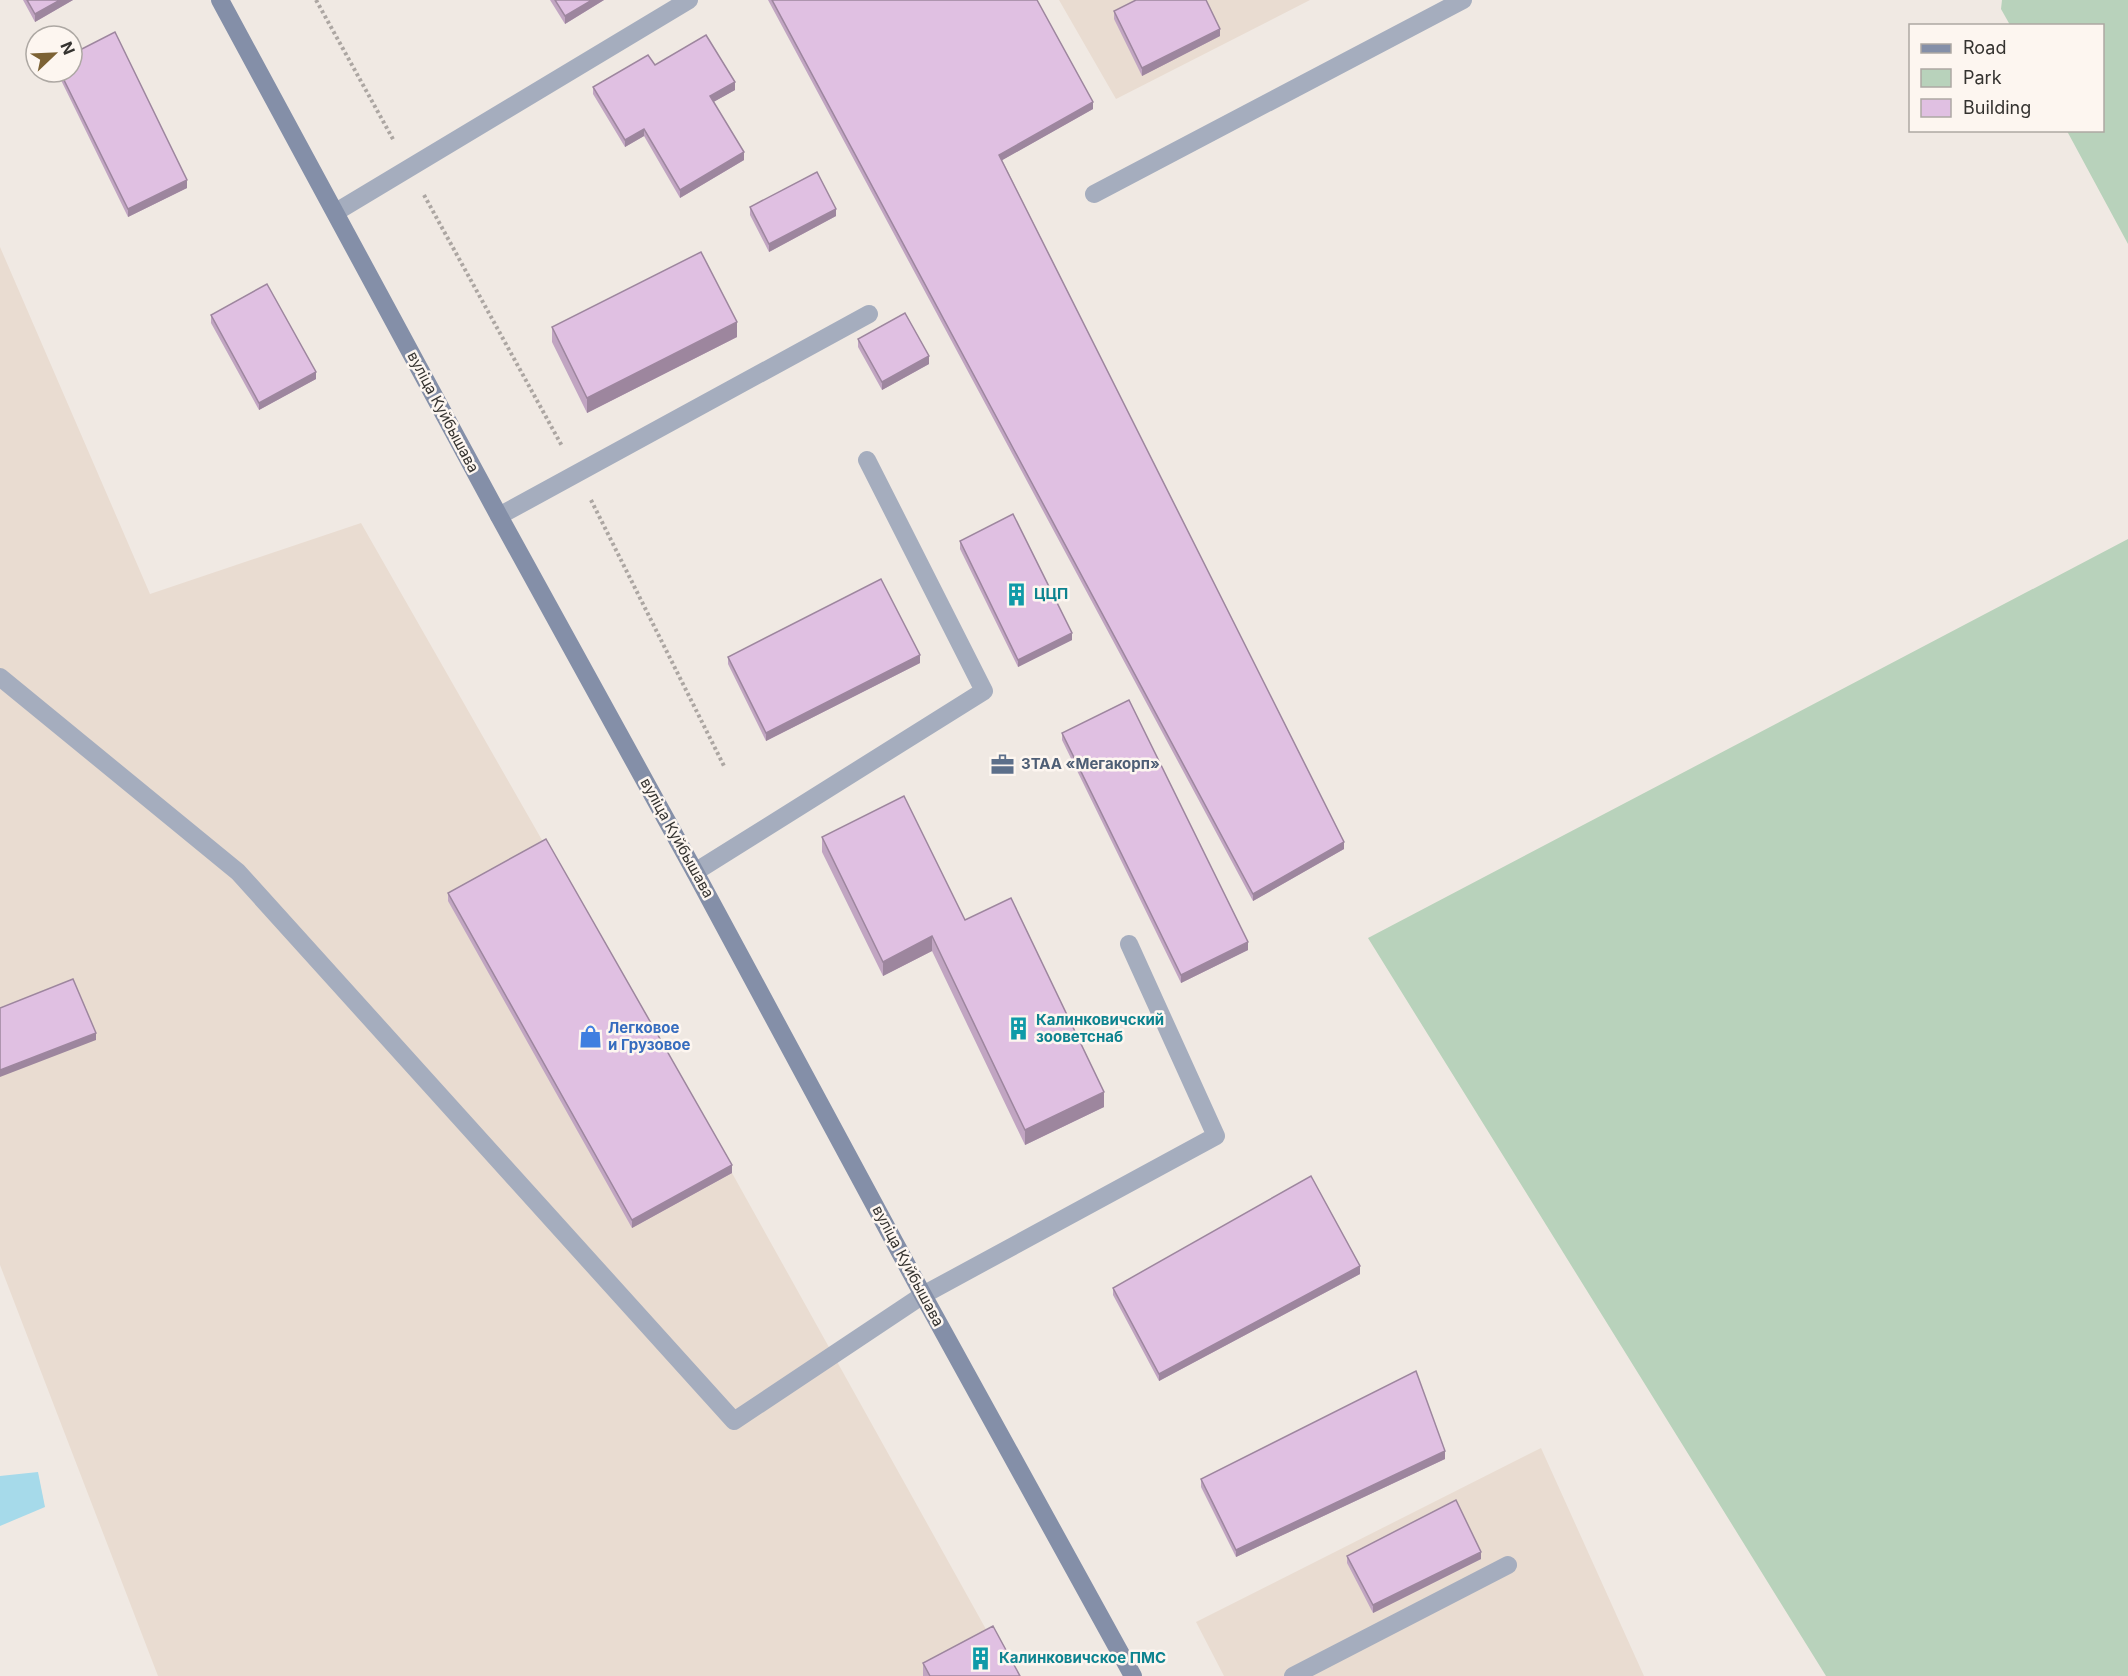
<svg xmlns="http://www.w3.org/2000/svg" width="2128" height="1676" font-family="Inter,sans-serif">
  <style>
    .built { fill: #e9dcd1 }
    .green { fill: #b8d2bb }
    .water { fill: #a6daea }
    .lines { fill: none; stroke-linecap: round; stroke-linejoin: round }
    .path { stroke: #aca6a2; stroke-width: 4; stroke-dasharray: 3 3; stroke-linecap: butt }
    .lane { stroke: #a5adbe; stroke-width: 18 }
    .secondary { stroke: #848fa8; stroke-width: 18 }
    .wall { fill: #c1a5c2 }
    .shaded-wall { fill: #9d869e }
    .building { fill: #e0c0e2; stroke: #9d869e; stroke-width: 1.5 }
    .labels { text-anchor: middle; stroke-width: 5; stroke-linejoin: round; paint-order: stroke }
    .street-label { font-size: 15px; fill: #353330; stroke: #fdf6f0 }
    .culture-label { font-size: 15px; font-weight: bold; fill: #0d838f; stroke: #fdf6f0; text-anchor: start }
    .service-label { font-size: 15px; font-weight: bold; fill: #4e5e75; stroke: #fdf6f0; text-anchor: start }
    .shop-label { font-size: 15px; font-weight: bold; fill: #366cbe; stroke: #fdf6f0; text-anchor: start }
  </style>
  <rect width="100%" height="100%" fill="#f0e9e3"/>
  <path class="built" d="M 1059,0 L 1310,0 L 1116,99 Z
    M 0,247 L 150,594 L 361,523 L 732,1173 L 1012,1676 L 158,1676 L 0,1265 Z
    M 1541,1448 L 1644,1676 L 1224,1676 L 1196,1622 Z"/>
  <path class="green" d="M 2002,0 L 2128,0 L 2128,244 L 2067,131 L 2102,130 L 2102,26 L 2010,25 L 2001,9 Z
    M 2128,539 L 2128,1676 L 1826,1676 L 1368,938 Z"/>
  <path class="water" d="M 38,1472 L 45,1507 L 0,1526 L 0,1476 Z"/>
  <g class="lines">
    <path class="path" d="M 316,0 L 394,141
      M 424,195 L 562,446
      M 591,500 L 725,768"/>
    <path class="lane" d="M 1094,194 L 1463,0
      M 336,212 L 689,0
      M 499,516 L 869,314
      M 0,677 L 238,872 L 734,1421 L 923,1295 L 1216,1136 L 1129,944
      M 695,872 L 984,691 L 867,460
      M 1293,1676 L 1508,1565"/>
    <path class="secondary" d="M 220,0 L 499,516 L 695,872 L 923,1295 L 1133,1676"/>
  </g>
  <path class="wall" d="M 23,0 L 73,0 L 35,22 Z
    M 550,0 L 604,0 L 565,24 Z
    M 768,0 L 1037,0 L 1093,109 L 1002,160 L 1344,849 L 1253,901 Z
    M 1114,11 L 1220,36 L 1142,76 L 1114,19 Z
    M 655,65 L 735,90 L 713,102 L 744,160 L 680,198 L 644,136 L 625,147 L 593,94 L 593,87 Z
    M 57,72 L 72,72 L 187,188 L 128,217 Z
    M 750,207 L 836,216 L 769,252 L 750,215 Z
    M 211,315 L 316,379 L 259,410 L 211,323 Z
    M 552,327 L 737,337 L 587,413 L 552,342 Z
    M 858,339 L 929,364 L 882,390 L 858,347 Z
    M 960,541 L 1072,640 L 1018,667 L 960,549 Z
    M 728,657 L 920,663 L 766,741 L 728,664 Z
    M 1062,733 L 1248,950 L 1181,983 L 1062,740 Z
    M 822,837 L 965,920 L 1104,1107 L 1025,1145 L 932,951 L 883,976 L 822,852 Z
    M 448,893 L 732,1173 L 632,1228 L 448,901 Z
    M 1360,1274 L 1159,1381 L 1113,1295 L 1113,1288 Z
    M 1445,1459 L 1236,1557 L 1201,1487 L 1201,1479 Z
    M 1347,1556 L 1481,1559 L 1373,1613 L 1347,1563 Z
    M 923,1663 L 1020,1676 L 923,1676 Z"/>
  <path class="shaded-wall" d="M 60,0 L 73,0 L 35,22 L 35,14 Z
    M 592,0 L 604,0 L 565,24 L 565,16 Z
    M 1220,29 L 1220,36 L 1142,76 L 1142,68 Z
    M 735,82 L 735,90 L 710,104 L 710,96 Z
    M 1093,102 L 1093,109 L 999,162 L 999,155 Z
    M 644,129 L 644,136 L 625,147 L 625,140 Z
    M 744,152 L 744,160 L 680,198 L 680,190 Z
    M 187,180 L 187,188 L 128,217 L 128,209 Z
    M 836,209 L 836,216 L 769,252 L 769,244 Z
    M 737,322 L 737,337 L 587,413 L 587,398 Z
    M 929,356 L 929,364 L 882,390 L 882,382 Z
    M 316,372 L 316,379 L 259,410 L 259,403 Z
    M 1072,633 L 1072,640 L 1018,667 L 1018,660 Z
    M 920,655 L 920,663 L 766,741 L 766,733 Z
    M 1344,842 L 1344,849 L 1253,901 L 1253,894 Z
    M 932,936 L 932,951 L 883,976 L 883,962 Z
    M 1248,942 L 1248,950 L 1181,983 L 1181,975 Z
    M 96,1033 L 96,1040 L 0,1077 L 0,1070 Z
    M 1104,1092 L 1104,1107 L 1025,1145 L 1025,1130 Z
    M 732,1165 L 732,1173 L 632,1228 L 632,1220 Z
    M 1360,1266 L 1360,1274 L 1159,1381 L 1159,1374 Z
    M 1445,1451 L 1445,1459 L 1236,1557 L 1236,1550 Z
    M 1481,1552 L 1481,1559 L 1373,1613 L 1373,1605 Z"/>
  <path class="building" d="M 27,0 L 60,0 L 35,14 Z
    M 555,0 L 592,0 L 565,16 Z
    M 772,0 L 1037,0 L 1093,102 L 999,155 L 1344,842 L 1253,894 Z
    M 1136,0 L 1206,0 L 1220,29 L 1142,68 L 1114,11 Z
    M 115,32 L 187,180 L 128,209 L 60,72 L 72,72 L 72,54 Z
    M 706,35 L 735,82 L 710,96 L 744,152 L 680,190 L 644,129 L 625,140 L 593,87 L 648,55 L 655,65 Z
    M 817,172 L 836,209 L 769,244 L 750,207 Z
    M 701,252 L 737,322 L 587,398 L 552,327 Z
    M 267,284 L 316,372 L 259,403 L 211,315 Z
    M 905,313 L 929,356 L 882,382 L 858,339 Z
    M 1013,514 L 1072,633 L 1018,660 L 960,541 Z
    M 881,579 L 920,655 L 766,733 L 728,657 Z
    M 1129,700 L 1248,942 L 1181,975 L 1062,733 Z
    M 904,796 L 965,920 L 1011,898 L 1104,1092 L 1025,1130 L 932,936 L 883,962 L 822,837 Z
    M 546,839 L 732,1165 L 632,1220 L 448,893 Z
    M 73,979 L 96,1033 L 0,1070 L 0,1008 Z
    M 1311,1176 L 1360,1266 L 1159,1374 L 1113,1288 Z
    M 1416,1371 L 1445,1451 L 1236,1550 L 1201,1479 Z
    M 1456,1500 L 1481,1552 L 1373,1605 L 1347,1556 Z
    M 993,1626 L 1020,1676 L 930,1676 L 923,1663 Z"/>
  <defs>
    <symbol id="building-bare" viewBox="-9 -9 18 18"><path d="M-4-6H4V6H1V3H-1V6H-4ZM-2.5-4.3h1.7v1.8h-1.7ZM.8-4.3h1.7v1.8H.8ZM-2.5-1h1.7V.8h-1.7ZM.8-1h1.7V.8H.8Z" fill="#0f9aa8" stroke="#fdf6f0" stroke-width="2.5" paint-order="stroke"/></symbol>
    <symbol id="office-bare" viewBox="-9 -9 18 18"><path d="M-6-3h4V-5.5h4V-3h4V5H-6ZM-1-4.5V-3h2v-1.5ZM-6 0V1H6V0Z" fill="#5c6f8a" stroke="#fdf6f0" stroke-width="2.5" paint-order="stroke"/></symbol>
    <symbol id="shop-bare" viewBox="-9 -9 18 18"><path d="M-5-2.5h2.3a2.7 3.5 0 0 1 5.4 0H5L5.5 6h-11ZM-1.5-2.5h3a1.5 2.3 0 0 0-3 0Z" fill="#3f7fe0" stroke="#fdf6f0" stroke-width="2.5" paint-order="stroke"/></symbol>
  </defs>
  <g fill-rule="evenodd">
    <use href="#building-bare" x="1000" y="578" width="33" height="33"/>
    <use href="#office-bare" x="986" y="748" width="33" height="33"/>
    <use href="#building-bare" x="1002" y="1012" width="33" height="33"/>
    <use href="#shop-bare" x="574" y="1020" width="33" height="33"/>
    <use href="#building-bare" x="964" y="1642" width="33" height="33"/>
  </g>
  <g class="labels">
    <g class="street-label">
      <text transform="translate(443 412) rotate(62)" y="5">вуліца Куйбышава</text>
      <text transform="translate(677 838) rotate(61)" y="5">вуліца Куйбышава</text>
      <text transform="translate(908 1266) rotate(62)" y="5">вуліца Куйбышава</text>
    </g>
    <g class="culture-label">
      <text x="1034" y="599">ЦЦП</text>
      <text x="1036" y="1025">Калинковичский<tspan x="1036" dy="17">зооветснаб</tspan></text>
      <text x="999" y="1663">Калинковичское ПМС</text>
    </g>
    <g class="service-label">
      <text x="1021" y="769">ЗТАА «Мегакорп»</text>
    </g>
    <g class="shop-label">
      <text x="608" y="1033">Легковое<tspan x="608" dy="17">и Грузовое</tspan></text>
    </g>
  </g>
  <rect x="1909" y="24" width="195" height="108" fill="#fdf6f0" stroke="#ada8a3" stroke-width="1.5"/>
  <rect x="1921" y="44" width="30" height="9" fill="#848fa8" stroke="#ada8a3" stroke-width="1.5"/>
  <text x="1963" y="54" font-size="18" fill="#353330">Road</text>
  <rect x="1921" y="69" width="30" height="18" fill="#b8d2bb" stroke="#ada8a3" stroke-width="1.5"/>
  <text x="1963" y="84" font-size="18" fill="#353330">Park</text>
  <rect x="1921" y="99" width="30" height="18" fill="#e0c0e2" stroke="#ada8a3" stroke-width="1.5"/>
  <text x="1963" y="114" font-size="18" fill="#353330">Building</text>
  <g transform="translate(54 54) rotate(67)"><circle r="28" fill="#fdf6f0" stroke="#ada8a3" stroke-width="1.5"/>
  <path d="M0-4.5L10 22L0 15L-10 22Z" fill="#7c6234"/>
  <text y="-9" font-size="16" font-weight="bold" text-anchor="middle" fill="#353330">N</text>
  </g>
</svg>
